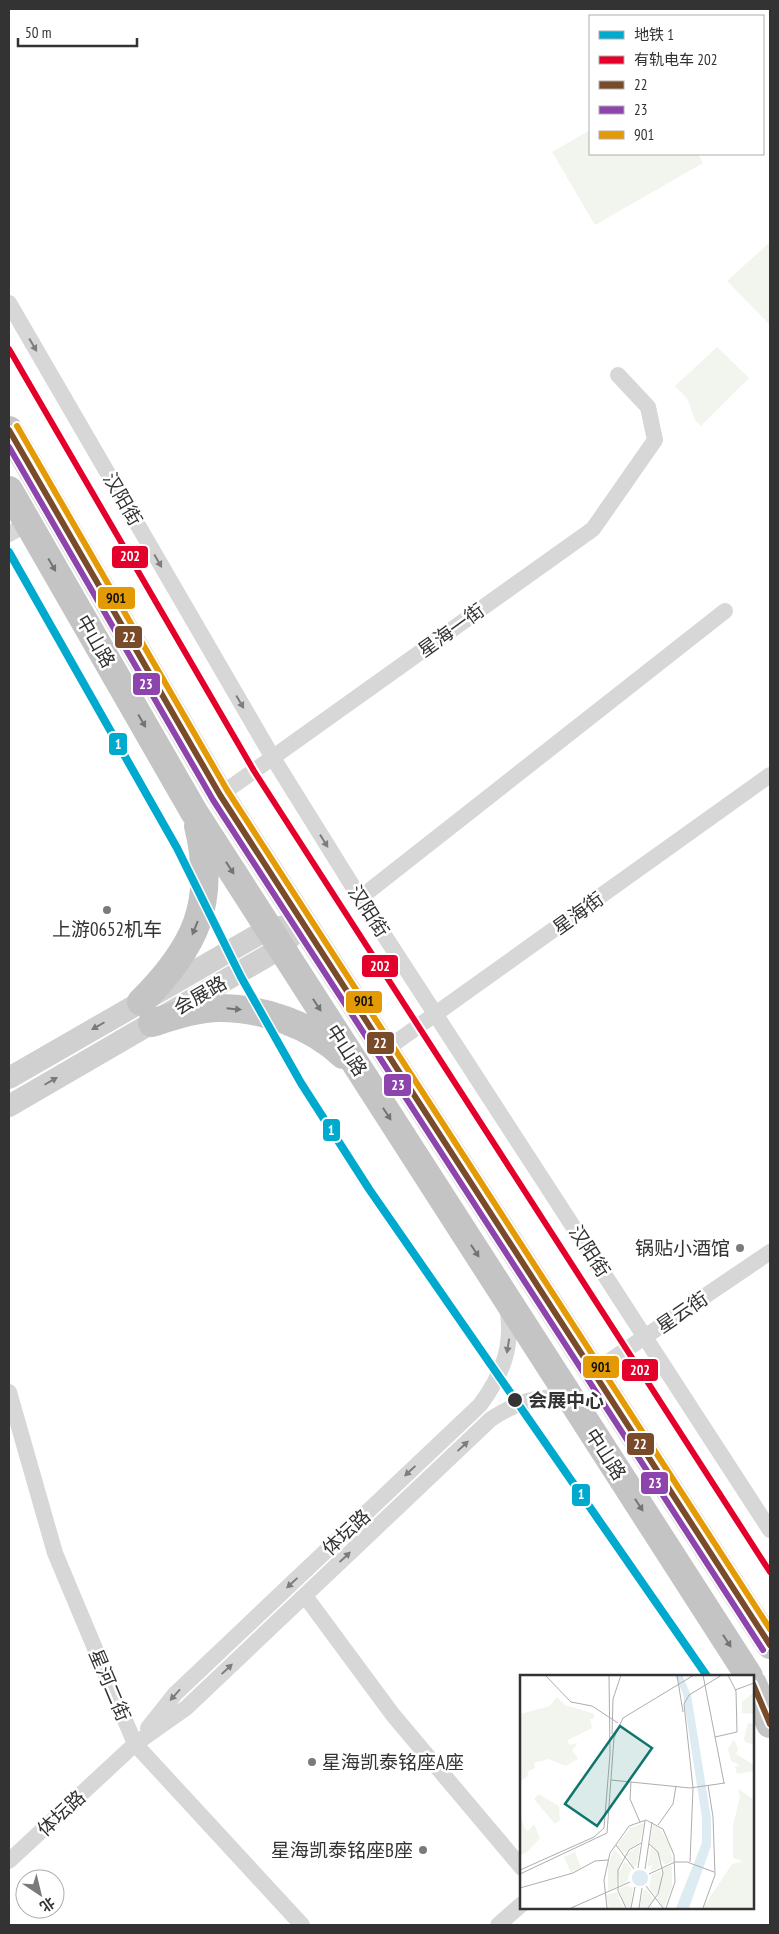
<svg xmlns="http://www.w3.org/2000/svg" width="779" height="1934" font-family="'PT Sans Narrow','Noto Sans SC',sans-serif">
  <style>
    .green { fill: #f1f5ed }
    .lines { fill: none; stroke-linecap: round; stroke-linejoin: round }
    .street { stroke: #d7d7d7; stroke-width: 16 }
    .secondary { stroke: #d0d0d0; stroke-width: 22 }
    .highway { stroke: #c4c4c4; stroke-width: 28 }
    .bus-1-casing { stroke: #fff; stroke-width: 10 }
    .bus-2-casing { stroke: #fff; stroke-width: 10 }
    .bus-3-casing { stroke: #fff; stroke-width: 10 }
    .bus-1 { stroke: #7a4b2a; stroke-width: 6 }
    .bus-2 { stroke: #8e44ad; stroke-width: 6 }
    .bus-3 { stroke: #e39a05; stroke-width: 6 }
    .tram-1-casing { stroke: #fff; stroke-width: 10 }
    .tram-1 { stroke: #e4002b; stroke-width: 6 }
    .metro-1-casing { stroke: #fff; stroke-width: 11 }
    .metro-1 { stroke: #00a9ce; stroke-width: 8 }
    .oneway { fill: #7d7d7d }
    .oneway2 { fill: #747474 }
    .oneway3 { fill: #7a7a7a }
    .poi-dot { fill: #7a7a7a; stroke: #fff; stroke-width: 2 }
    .stop-dot { fill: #333; stroke: #fff; stroke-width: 2 }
    .labels { text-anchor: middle; stroke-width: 5; stroke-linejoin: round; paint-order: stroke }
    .street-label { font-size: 19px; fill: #333; stroke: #fff }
    .poi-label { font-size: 19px; fill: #333; stroke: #fff; text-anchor: end }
    .stop-label { font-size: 19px; font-weight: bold; fill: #333; stroke: #fff; text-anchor: start }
    .inset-road { fill: none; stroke: #adadad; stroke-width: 1 }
    .view { fill: #0f766e; fill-opacity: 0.15; stroke: #0f766e; stroke-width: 2.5 }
    .inset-edge { fill: none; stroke: #333; stroke-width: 2.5 }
    .line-badge { stroke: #fff; stroke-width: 2 }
    .badge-label { font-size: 14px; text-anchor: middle; font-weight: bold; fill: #fff }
    .pale-badge-label { font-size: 14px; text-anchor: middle; font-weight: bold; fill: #111 }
  </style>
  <rect width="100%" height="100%" fill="#fff"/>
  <path class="green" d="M 590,130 L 590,154 L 698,154 L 703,163 L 595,225 L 552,152 Z
    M 770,242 L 770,325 L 727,281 Z
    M 717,347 L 749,378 L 701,426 L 695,420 L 687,398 L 675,386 Z"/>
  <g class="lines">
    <path class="street" d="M 9,303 L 273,758 L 360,898 L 770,1530
      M 9,534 L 28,523
      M 220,795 L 593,529 L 655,440 L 648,407 L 618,375
      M 360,898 L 725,611
      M 385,1050 L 770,775
      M 593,1372 L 770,1252
      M 9,1392 L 55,1553 L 135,1744 L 302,1925
      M 308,1600 L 393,1715 L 522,1868
      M 148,1728 L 175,1694 L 480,1405 C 503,1374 514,1345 507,1306
      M 9,1861 L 135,1744 L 186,1708 L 491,1419 C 517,1402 539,1394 570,1399
      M 498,1925 L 522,1904"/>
    <path class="secondary" d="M 9,1078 L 268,929 L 285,926
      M 9,1106 L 281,948 L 303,923"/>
    <path class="highway" d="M 9,430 L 220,795 L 770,1645
      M 9,490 L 194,812 L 749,1676
      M 141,1002 C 195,948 217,903 198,826
      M 152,1023 C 174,1016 197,1008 220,1008 C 262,1008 312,1025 343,1055
      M 753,1684 L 770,1724"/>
    <defs>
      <path id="bus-1" d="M 9,430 L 220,795 L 770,1645
        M 753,1684 L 770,1724"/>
      <path id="bus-2" d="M 9,447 L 213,800 L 763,1650"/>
      <path id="bus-3" d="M 17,426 L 227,790 L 770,1629"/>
    </defs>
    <use href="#bus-1" class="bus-1-casing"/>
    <use href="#bus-2" class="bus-2-casing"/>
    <use href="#bus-3" class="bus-3-casing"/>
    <use href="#bus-1" class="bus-1"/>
    <use href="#bus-2" class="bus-2"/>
    <use href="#bus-3" class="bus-3"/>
    <defs>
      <path id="tram-1" d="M 9,349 L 254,771 L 770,1572"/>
    </defs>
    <use href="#tram-1" class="tram-1-casing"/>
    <use href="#tram-1" class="tram-1"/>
    <defs>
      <path id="metro-1" d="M 9,552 L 177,848 L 241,977 L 301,1083 L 369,1189 L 707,1676"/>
    </defs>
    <use href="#metro-1" class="metro-1-casing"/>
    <use href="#metro-1" class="metro-1"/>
  </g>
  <defs><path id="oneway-solid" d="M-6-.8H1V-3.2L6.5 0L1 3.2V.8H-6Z" transform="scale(1.25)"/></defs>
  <g class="oneway">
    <use href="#oneway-solid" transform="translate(33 345) rotate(60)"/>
    <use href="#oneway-solid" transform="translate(158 561) rotate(60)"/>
    <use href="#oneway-solid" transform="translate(240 702) rotate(60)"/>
    <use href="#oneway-solid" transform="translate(324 841) rotate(58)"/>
    <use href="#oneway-solid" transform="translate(508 1346) rotate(99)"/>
    <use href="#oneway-solid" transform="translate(463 1446) rotate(-43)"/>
    <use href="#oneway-solid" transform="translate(410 1471) rotate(137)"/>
    <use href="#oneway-solid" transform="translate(345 1557) rotate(-43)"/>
    <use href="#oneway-solid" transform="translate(292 1583) rotate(137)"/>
    <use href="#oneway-solid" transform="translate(227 1669) rotate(-43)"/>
    <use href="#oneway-solid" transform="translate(175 1695) rotate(132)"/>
  </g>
  <g class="oneway2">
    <use href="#oneway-solid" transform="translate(52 565) rotate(60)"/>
    <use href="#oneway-solid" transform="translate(142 721) rotate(60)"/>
    <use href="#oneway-solid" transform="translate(230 868) rotate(57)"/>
    <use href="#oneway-solid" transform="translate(195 928) rotate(112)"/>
    <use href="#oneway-solid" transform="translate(317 1005) rotate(57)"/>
    <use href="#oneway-solid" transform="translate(234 1009) rotate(6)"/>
    <use href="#oneway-solid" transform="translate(387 1114) rotate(57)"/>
    <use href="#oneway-solid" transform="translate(475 1251) rotate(57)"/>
    <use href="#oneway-solid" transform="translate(639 1505) rotate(57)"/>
    <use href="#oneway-solid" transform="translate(727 1641) rotate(57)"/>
  </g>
  <g class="oneway3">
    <use href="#oneway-solid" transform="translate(98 1026) rotate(150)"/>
    <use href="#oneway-solid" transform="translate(51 1081) rotate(-30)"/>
  </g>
  <g class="poi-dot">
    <circle cx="107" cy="910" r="5"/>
    <circle cx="740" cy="1248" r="5"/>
    <circle cx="312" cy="1762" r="5"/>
    <circle cx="423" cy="1850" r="5"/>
  </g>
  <circle class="stop-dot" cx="515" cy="1400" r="8"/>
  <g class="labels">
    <g class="street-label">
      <text transform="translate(123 499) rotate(60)" y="7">汉阳街</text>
      <text transform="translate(451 630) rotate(-36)" y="7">星海一街</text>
      <text transform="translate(96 641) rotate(60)" y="7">中山路</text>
      <text transform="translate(369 911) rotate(57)" y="7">汉阳街</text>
      <text transform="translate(578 913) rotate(-36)" y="7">星海街</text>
      <text transform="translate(200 995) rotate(-30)" y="7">会展路</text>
      <text transform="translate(347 1050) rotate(57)" y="7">中山路</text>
      <text transform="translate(590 1251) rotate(57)" y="7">汉阳街</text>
      <text transform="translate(682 1312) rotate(-34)" y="7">星云街</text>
      <text transform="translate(606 1454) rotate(57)" y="7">中山路</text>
      <text transform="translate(346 1532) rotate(-43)" y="7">体坛路</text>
      <text transform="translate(110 1685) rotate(67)" y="7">星河二街</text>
      <text transform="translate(61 1813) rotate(-43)" y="7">体坛路</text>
    </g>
    <g class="poi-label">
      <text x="107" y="936" text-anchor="middle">上游0652机车</text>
      <text x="730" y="1255">锅贴小酒馆</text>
      <text x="322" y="1769" text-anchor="start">星海凯泰铭座A座</text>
      <text x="413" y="1857">星海凯泰铭座B座</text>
    </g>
    <g class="stop-label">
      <text x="528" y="1407">会展中心</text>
    </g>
  </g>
  <g transform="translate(520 1675)">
    <rect width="234" height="234" fill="#fff"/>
    <path d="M 234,17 L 234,39 L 222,38 L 222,27 ZM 37,22 L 45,30 L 75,39 L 73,44 L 70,44 L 72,53 L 48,65 L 49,70 L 58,68 L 52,75 L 58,84 L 54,86 L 46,91 L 29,84 L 14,88 L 15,93 L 7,97 L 8,101 L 0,107 L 0,39 L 30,31 ZM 228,48 L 234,49 L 234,70 L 225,67 L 224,63 ZM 214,64 L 218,74 L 216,79 L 234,90 L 234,96 L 217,99 L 215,92 L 219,90 L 211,86 L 208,74 ZM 218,114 L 233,124 L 234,120 L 234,233 L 183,233 L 212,189 L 223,186 L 213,183 L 213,150 L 220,122 ZM 19,119 L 39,131 L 40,145 L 35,149 L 14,124 ZM 0,138 L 4,153 L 8,156 L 14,149 L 20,163 L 6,178 L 0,180 ZM 124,148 L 120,167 L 104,178 L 97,170 L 110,153 ZM 133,149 L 140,153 L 149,169 L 153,186 L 145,190 L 130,169 ZM 120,170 L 117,190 L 113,192 L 106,180 ZM 131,172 L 137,179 L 140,192 L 131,196 L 132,190 L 127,192 ZM 94,174 L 102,183 L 96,212 L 88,216 L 88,191 ZM 55,177 L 61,193 L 51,198 L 44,182 ZM 105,186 L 111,194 L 107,207 L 100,211 L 99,198 ZM 152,190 L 152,212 L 144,233 L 137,224 L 143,194 ZM 141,196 L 141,209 L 136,221 L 129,212 L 132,199 ZM 108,210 L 113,214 L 110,233 L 104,230 L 99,214 ZM 126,214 L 134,225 L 127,233 L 120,233 L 123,216 ZM 97,217 L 100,226 L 104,233 L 89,233 L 86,220 Z" fill="#f1f5ed"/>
    <path d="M 155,0 L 162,0 L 171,20 L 191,143 L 191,171 L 169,233 L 156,233 L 182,168 L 182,143 L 163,19 ZM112 203a8 8 0 1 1 16 0a8 8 0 1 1-16 0Z" fill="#ddebf3"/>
    <path class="inset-road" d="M 25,0 L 51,27 L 72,31 L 98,48M 157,0 L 163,37M 183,0 L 204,108M 215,15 L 234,8M 103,43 L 174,0M 92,59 L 93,24 L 101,0M 195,62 L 217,57 L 216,16 L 208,0M 91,105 L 170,113 L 205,108M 111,107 L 110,124 L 120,147M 173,113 L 164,29 L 169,20 L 202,0M 138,150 L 153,129 L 156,111M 96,170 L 114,194M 170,187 L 173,113M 118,193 L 125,146M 125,194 L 132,147M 0,195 L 74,162 L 84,153 L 90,79 L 89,0M 0,199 L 87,158 L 94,63 L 103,43M 129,199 L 155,187 L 167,187 L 194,197M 126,211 L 143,233M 0,213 L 53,198 L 75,186 L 88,185M 51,233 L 110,207M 87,233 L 84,205 L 90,178 L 109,151 L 126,145 L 143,154 L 154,180 L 155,207 L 146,233M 106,233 L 98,216 L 98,195 L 109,175 L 121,168M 111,233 L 115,212M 119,233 L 122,213M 128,233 L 138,219 L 143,198 L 138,177 L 129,169M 183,233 L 195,200 L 193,142 L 188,110"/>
    <path class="view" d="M 100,51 L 132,73 L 77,151 L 45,129 Z"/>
    <rect width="234" height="234" class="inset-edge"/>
  </g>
  <g class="line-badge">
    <rect x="111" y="545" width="38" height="24" rx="5" fill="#e4002b"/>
    <rect x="97" y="586" width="39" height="24" rx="5" fill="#e39a05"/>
    <rect x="114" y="625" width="29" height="24" rx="5" fill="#7a4b2a"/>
    <rect x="132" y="672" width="29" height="24" rx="5" fill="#8e44ad"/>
    <rect x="108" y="732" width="20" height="24" rx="5" fill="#00a9ce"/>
    <rect x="361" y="954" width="38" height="24" rx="5" fill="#e4002b"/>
    <rect x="345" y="990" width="38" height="24" rx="5" fill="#e39a05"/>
    <rect x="366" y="1031" width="29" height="24" rx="5" fill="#7a4b2a"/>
    <rect x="383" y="1073" width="29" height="24" rx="5" fill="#8e44ad"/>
    <rect x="322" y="1118" width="19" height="24" rx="5" fill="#00a9ce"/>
    <rect x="582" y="1355" width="38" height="24" rx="5" fill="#e39a05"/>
    <rect x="621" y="1358" width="38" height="24" rx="5" fill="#e4002b"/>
    <rect x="626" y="1432" width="29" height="24" rx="5" fill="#7a4b2a"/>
    <rect x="640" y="1471" width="29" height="24" rx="5" fill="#8e44ad"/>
    <rect x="571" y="1483" width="20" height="24" rx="5" fill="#00a9ce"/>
  </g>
  <g class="badge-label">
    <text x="130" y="561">202</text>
    <text x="129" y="642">22</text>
    <text x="146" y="689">23</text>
    <text x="118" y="749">1</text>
    <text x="380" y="971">202</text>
    <text x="380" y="1048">22</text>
    <text x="398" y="1090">23</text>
    <text x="331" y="1135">1</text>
    <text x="640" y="1375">202</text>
    <text x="640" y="1449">22</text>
    <text x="655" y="1488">23</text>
    <text x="581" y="1499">1</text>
  </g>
  <g class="pale-badge-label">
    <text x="116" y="603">901</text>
    <text x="364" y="1006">901</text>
    <text x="601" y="1372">901</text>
  </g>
  <rect width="779" height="1934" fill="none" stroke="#333333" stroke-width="20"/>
  <rect x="589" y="15" width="175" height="140" fill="#ffffff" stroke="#adadad"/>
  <rect x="599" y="31" width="25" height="8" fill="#00a9ce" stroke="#adadad"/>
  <text x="634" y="40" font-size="15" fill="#333333">地铁 1</text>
  <rect x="599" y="56" width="25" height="8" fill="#e4002b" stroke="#adadad"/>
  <text x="634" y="65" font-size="15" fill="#333333">有轨电车 202</text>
  <rect x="599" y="81" width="25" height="8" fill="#7a4b2a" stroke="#adadad"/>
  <text x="634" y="90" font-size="15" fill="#333333">22</text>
  <rect x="599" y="106" width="25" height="8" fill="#8e44ad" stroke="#adadad"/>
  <text x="634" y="115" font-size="15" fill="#333333">23</text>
  <rect x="599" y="131" width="25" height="8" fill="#e39a05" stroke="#adadad"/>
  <text x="634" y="140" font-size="15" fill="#333333">901</text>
  <g transform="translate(40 1894) rotate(145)"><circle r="24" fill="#ffffff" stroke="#adadad"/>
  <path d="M0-4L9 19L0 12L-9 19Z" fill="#7a7a7a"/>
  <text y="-8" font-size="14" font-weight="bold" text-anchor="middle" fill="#333333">北</text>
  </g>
  <path d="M18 38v8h119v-8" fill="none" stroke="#333333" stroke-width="2.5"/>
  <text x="25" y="38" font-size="15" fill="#333333" stroke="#ffffff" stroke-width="4" paint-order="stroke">50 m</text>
</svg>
